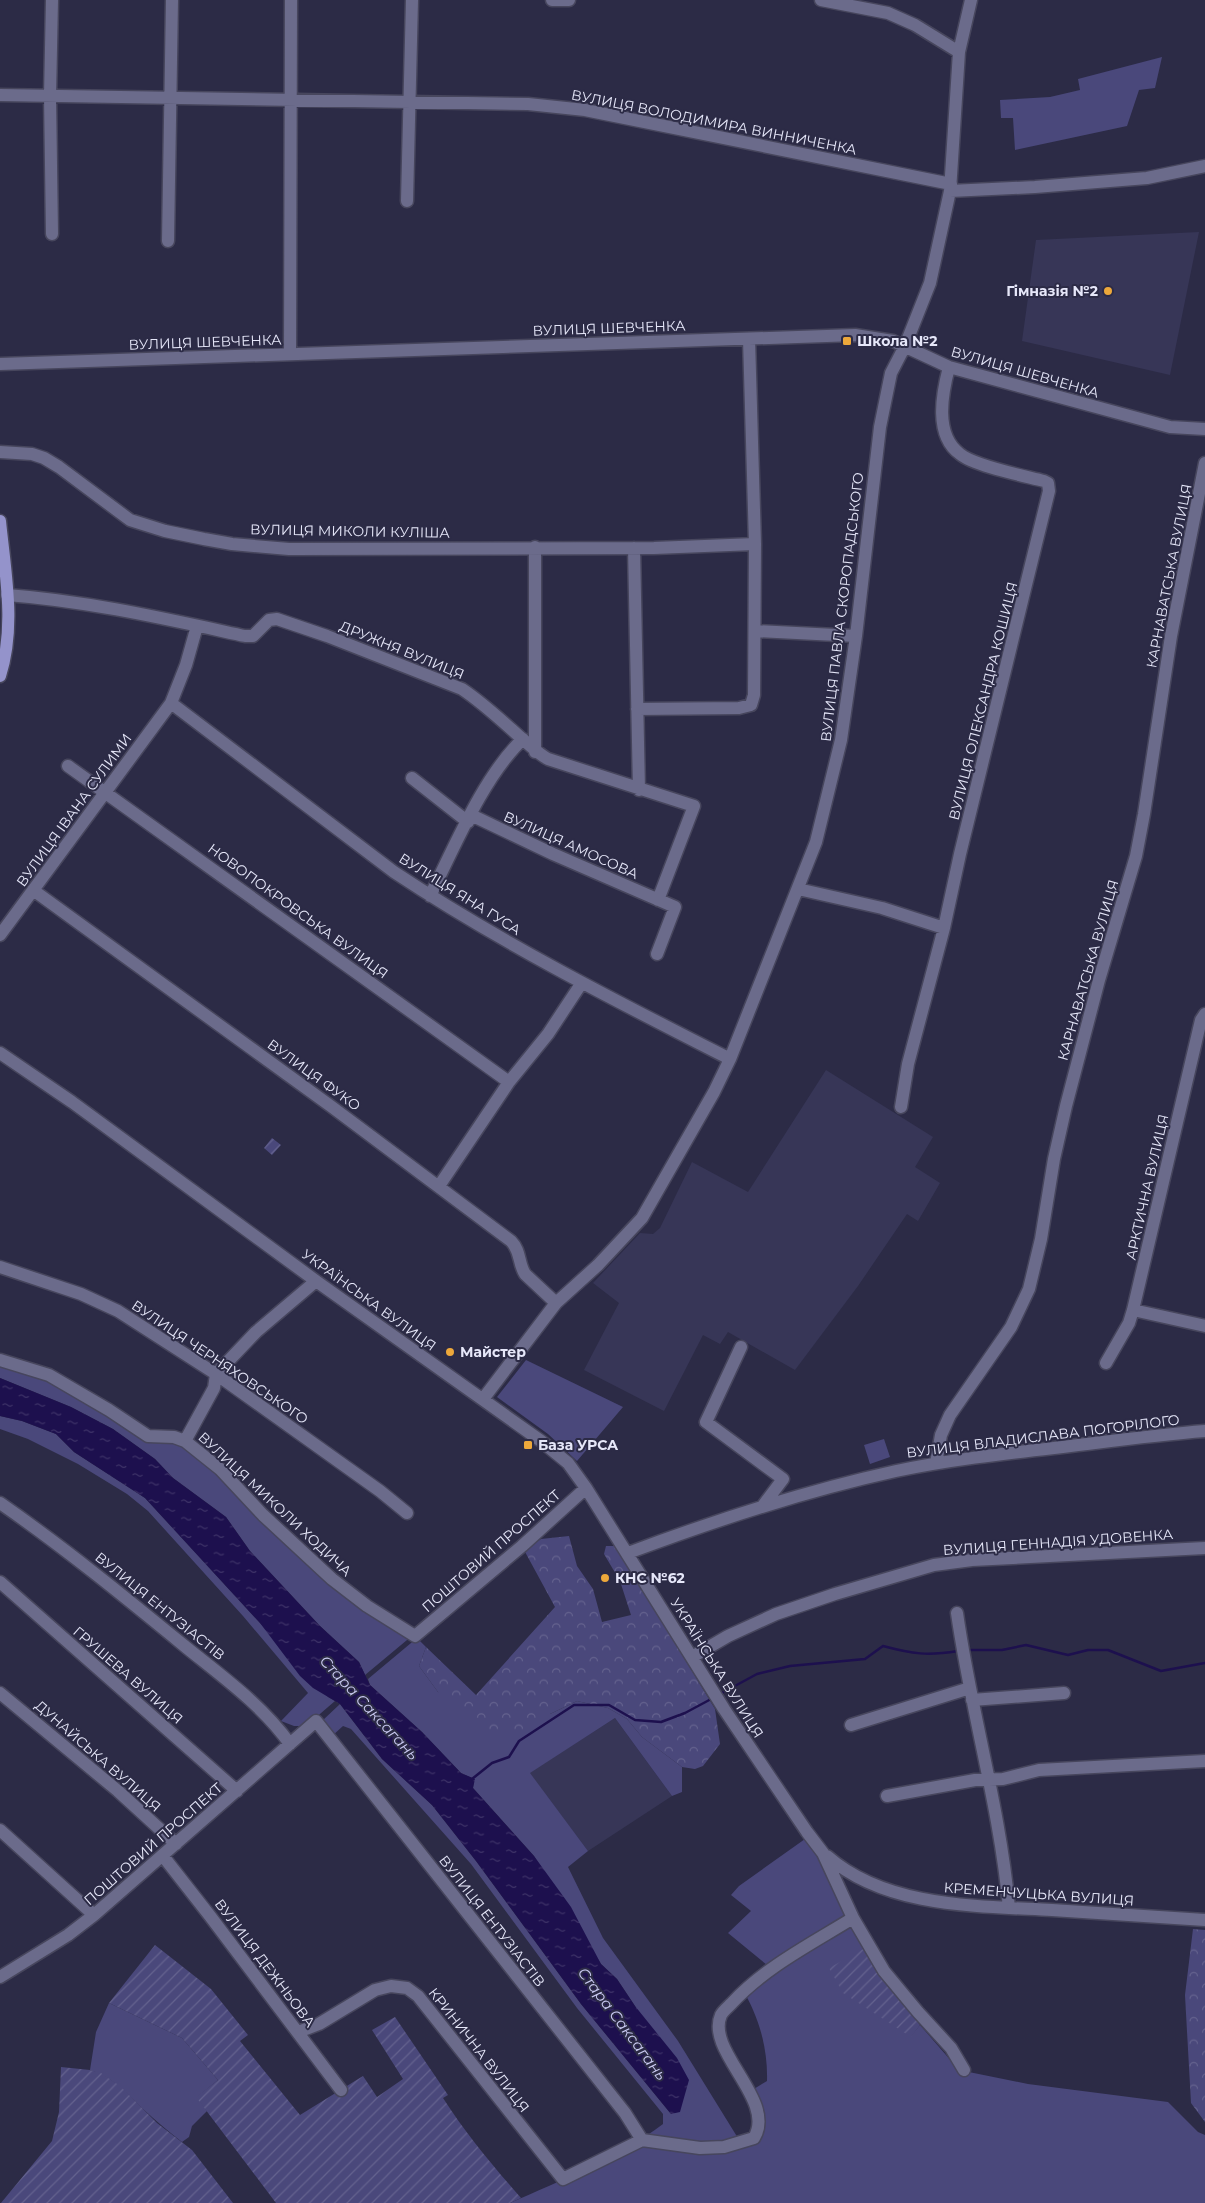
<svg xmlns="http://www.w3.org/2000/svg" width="1205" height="2203" font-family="Montserrat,sans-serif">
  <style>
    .built { fill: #373657 }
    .green { fill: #4a487b }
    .forest { fill: url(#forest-crowns) }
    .garden { fill: url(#garden-furrows) }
    .water { fill: url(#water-ripples) }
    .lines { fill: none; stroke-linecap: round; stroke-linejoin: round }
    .stream { stroke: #1d104e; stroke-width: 2.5 }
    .minor-casing { stroke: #47465d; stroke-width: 15 }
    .major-casing { stroke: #47465d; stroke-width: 15 }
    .minor { stroke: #6b6b8b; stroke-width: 12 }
    .major { stroke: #9493cb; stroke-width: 12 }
    .poi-dot { fill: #eda83b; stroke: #2c2b46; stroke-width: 2 }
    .labels { text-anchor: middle; stroke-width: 4; stroke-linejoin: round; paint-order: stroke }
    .street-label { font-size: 14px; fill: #e6e7f9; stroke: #2c2b46 }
    .poi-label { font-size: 14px; font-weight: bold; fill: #e6e7f9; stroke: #2c2b46; text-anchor: start }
    .water-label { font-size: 15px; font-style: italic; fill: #cacaf2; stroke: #2c2b46 }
  </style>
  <defs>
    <pattern id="forest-crowns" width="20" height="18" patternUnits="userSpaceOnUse" patternTransform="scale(1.25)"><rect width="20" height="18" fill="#4a487b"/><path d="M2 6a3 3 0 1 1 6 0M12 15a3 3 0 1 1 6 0" fill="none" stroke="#64628e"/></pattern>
    <pattern id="garden-furrows" width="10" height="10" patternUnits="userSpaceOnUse" patternTransform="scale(1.25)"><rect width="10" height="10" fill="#4a487b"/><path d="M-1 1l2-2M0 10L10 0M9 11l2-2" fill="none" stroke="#64628e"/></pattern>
    <pattern id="water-ripples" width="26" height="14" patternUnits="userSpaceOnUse" patternTransform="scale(1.25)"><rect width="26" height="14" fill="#1d104e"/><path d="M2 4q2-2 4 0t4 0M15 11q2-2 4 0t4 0" fill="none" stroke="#3e3368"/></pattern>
  </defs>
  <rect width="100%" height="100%" fill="#2c2b46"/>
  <path class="built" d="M 1199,232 L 1170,375 L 1022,341 L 1036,240 Z
    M 826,1070 L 933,1137 L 915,1167 L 940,1183 L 918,1221 L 907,1214 L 858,1286 L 795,1370 L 728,1332 L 720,1344 L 703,1335 L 664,1411 L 584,1370 L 619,1303 L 593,1283 L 640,1233 L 653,1234 L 660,1228 L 692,1162 L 748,1192 Z
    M 615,1718 L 672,1796 L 588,1851 L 529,1773 Z"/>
  <path class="green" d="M 1162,57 L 1155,88 L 1139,90 L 1127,126 L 1015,150 L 1013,118 L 1001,118 L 1000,100 L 1050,97 L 1080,90 L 1078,79 Z
    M 0,1360 L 49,1375 L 129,1424 L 185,1441 L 332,1579 L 413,1635 L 365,1675 L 359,1662 L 320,1626 L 250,1551 L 226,1517 L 173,1478 L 155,1459 L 113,1429 L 71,1407 L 0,1378 Z
    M 526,1360 L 623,1407 L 577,1461 L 548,1434 L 497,1397 Z
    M 0,1416 L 22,1421 L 56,1434 L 74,1452 L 145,1498 L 328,1697 L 335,1701 L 306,1726 L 294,1726 L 281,1721 L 308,1693 L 243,1616 L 148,1511 L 127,1494 L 78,1464 L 28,1439 L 0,1429 Z
    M 884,1439 L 890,1457 L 870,1464 L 864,1445 Z
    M 417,1638 L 426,1647 L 419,1666 L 438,1692 L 550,1714 L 577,1701 L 608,1708 L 627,1719 L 642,1737 L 682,1767 L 682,1792 L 672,1796 L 615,1718 L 530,1773 L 588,1851 L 568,1867 L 603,1938 L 678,2041 L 741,2143 L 754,2138 L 749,2092 L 767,2081 C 768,2049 759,2016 742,1989 L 767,1965 L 728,1933 L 751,1911 L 731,1895 L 739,1886 L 805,1839 L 820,1856 L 911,2036 L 920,2025 L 959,2070 L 1028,2084 L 1168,2102 L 1198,2132 L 1205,2135 L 1205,2203 L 510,2203 C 562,2180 618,2158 663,2124 L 663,2114 L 577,2008 L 471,1864 L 351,1729 L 343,1726 L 332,1736 L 322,1721 L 340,1704 L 382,1759 L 432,1805 L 476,1861 L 581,2004 L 671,2114 L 635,2006 L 617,1979 L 601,1964 L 534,1856 L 473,1788 L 474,1779 L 461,1773 L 422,1732 L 370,1685 L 368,1679 Z
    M 109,2003 L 182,2038 L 218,2080 L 197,2097 L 207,2111 L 192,2126 L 189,2137 L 182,2142 C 169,2132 156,2121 143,2109 C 126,2093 113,2077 90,2070 L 96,2032 Z"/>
  <path class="forest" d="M 569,1536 L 577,1566 L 593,1589 L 602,1622 L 631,1615 L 620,1581 L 604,1554 L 606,1546 L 616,1546 L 715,1709 L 720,1744 L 703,1766 L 695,1769 L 682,1767 L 642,1737 L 627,1719 L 608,1708 L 577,1701 L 550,1714 L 516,1735 L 496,1734 L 470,1718 L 438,1692 L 419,1666 L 426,1647 L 476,1695 L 555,1607 L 524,1550 L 541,1539 Z
    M 1193,1929 L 1205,1930 L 1205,2122 L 1191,2103 L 1185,1995 Z"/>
  <path class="garden" d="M 272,1138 L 281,1145 L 272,1155 L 264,1148 Z
    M 155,1945 L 211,1989 L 248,2035 L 240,2041 L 300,2115 L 363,2076 L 377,2097 L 403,2079 L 372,2030 L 395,2017 L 448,2095 L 443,2098 C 466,2134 493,2166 521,2198 L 510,2203 L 276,2203 L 196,2097 L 218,2080 L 182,2038 L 109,2003 Z
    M 865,1948 L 920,2025 L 911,2037 L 843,1993 L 829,1968 Z
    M 61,2067 L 90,2070 L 101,2073 L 120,2086 L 157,2123 L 192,2150 L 233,2203 L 1,2203 L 52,2141 L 59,2112 Z"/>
  <path class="water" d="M 0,1378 L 71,1407 L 113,1429 L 155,1459 L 173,1478 L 226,1517 L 250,1551 L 320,1626 L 359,1662 L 370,1685 L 422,1732 L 461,1773 L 475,1779 L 473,1788 L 534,1856 L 571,1907 L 601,1964 L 617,1979 L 635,2006 L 677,2058 L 689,2080 L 680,2112 L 671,2114 L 581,2004 L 476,1861 L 432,1805 L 382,1759 L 340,1704 L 313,1688 L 300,1676 L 260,1623 L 145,1498 L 74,1452 L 56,1434 L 22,1421 L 0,1416 Z"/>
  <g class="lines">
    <path class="stream" d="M 968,1650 L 1002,1650 L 1026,1645 L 1068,1655 L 1088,1650 L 1108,1650 L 1161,1671 L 1205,1663
      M 720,1694 L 757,1674 L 790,1666 L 865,1659 L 883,1646 C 913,1654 927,1656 958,1651
      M 472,1779 L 492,1763 L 509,1757 L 519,1741 L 574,1705 L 609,1705 L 635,1720 L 661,1722 L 685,1713 L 713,1698"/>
    <defs>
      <path id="minor" d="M 552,0 L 569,0
        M 821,0 L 888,13 L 915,25 L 959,52
        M 0,95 L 528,104 L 585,110 L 951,184
        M 950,191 L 1035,187 L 1147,178 L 1205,166
        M 407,201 L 412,0
        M 52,234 L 50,96 L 52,0
        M 168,241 L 172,0
        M 290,354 L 291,0
        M 0,364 L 855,335 L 893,341 L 949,367 L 1170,427 L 1205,429
        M 0,452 L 32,454 L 44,458 L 59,467 L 130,520 L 165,531 L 204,539 L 232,544 L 289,549 L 654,548 L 755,544 L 749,339
        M 535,547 L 535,752
        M 634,548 L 639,790
        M 7,595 C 88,601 166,619 245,636 L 253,636 L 269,620 L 277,619 L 327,636 L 462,689 C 483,703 501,720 520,737 C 530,745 537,753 548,759 L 694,806 L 658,900
        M 755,631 L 856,636
        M 171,703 L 394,872 C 501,943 616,1001 730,1059
        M 637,709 L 739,708 L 751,705 L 754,695 L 755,544
        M 68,766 L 509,1082
        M 412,778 L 468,822
        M 471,815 L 553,854 L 675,907 L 657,954
        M 798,889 L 882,908 L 944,928
        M 33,890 L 332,1107 L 511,1241 C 521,1251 518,1263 525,1274 L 556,1303
        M 430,896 C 454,848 484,775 523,739
        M 0,935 L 171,703 L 186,665 L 197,626
        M 0,1053 L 72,1102 L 316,1281 L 541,1441 L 568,1463 L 586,1488 L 724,1709 L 807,1832 L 823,1853 L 853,1918 L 884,1971 L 918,2012 L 951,2048 L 964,2070
        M 901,1107 L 908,1064 L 944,928 L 960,854 L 1049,491 L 1048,483 L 1044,481 C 1025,476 974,466 960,454 C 934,435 942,394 949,367
        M 439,1186 L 509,1082 L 548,1034 L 581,984
        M 0,1267 L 81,1294 L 118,1311 L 216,1374 L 380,1491 L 407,1513
        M 1133,1310 L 1205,1326
        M 741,1347 L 706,1422 L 783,1479 L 762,1507
        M 0,1360 L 49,1375 L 109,1410 L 148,1436 L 174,1437 L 185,1441 L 220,1469 L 263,1515 L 332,1579 L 367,1606 L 415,1636 L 522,1546 L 586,1488
        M 1106,1363 L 1129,1323 L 1133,1310 L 1197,1037 L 1201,1020 L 1205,1014
        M 483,1399 L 556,1303 L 598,1265 L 642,1218 L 714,1092 L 730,1059 L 816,842 L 841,740 L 856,636 L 880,427 L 891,373 L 905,346 L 930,283 L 950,191 L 959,52 L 971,0
        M 185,1441 L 214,1388 L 216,1374 L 256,1332 L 316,1281
        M 936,1463 L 941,1435 L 950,1415 L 1011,1327 L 1029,1289 L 1041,1239 L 1054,1159 L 1066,1106 L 1099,980 L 1136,856 L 1144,814 L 1171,636 L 1205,463
        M 0,1503 C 65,1548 126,1598 187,1648 C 223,1677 263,1706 290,1744
        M 628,1553 C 716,1520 805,1491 896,1471 C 948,1460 1001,1454 1054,1448 C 1104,1442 1155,1435 1205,1431
        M 0,1582 L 237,1791
        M 957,1613 C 971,1712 1000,1808 1009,1908
        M 692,1657 L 728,1636 L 776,1614 L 835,1594 L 934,1565 L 972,1560 L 1205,1548
        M 0,1693 L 118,1791 L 176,1844
        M 972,1700 L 1064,1693
        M 851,1725 L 970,1688
        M 887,1796 L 975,1780 L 1003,1779 L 1039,1770 L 1205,1761
        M 0,1830 L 94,1915
        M 163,1856 L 210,1916 L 341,2090
        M 827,1856 C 886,1908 978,1906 1052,1910 C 1103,1913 1154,1917 1205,1920
        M 0,1977 L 68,1935 L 94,1915 L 316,1721 L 625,2113 L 642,2140
        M 298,2032 L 319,2024 L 375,1990 L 391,1986 L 407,1988 L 418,1996 L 563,2179 L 642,2140 L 700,2148 L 724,2147 L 754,2138 C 777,2100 705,2051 721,2015 C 723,2011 728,2007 731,2004 C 765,1967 811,1944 853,1918"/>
      <path id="major" d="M 0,521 C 5,572 16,626 0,676"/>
    </defs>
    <use href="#minor" class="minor-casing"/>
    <use href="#major" class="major-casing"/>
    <use href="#minor" class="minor"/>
    <use href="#major" class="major"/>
  </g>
  <g class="poi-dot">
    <circle cx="1108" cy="291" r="5"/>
    <rect x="842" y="336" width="10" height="10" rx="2.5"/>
    <circle cx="450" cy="1352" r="5"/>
    <rect x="523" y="1440" width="10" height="10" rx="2.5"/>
    <circle cx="605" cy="1578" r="5"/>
  </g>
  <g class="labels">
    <g class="street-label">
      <text transform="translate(714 122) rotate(11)" y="5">ВУЛИЦЯ ВОЛОДИМИРА ВИННИЧЕНКА</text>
      <text transform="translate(609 328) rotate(-2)" y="5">ВУЛИЦЯ ШЕВЧЕНКА</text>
      <text transform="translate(205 342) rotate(-2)" y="5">ВУЛИЦЯ ШЕВЧЕНКА</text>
      <text transform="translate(1025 372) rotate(16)" y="5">ВУЛИЦЯ ШЕВЧЕНКА</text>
      <text transform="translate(350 531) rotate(1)" y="5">ВУЛИЦЯ МИКОЛИ КУЛІША</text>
      <text transform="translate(1169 576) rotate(-79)" y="5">КАРНАВАТСЬКА ВУЛИЦЯ</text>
      <text transform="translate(842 607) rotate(-83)" y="5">ВУЛИЦЯ ПАВЛА СКОРОПАДСЬКОГО</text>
      <text transform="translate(402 650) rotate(22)" y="5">ДРУЖНЯ ВУЛИЦЯ</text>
      <text transform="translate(983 701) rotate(-76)" y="5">ВУЛИЦЯ ОЛЕКСАНДРА КОШИЦЯ</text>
      <text transform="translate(74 810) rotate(-54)" y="5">ВУЛИЦЯ ІВАНА СУЛИМИ</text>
      <text transform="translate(571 845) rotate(24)" y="5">ВУЛИЦЯ АМОСОВА</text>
      <text transform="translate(460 894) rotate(32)" y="5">ВУЛИЦЯ ЯНА ГУСА</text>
      <text transform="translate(298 911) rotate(36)" y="5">НОВОПОКРОВСЬКА ВУЛИЦЯ</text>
      <text transform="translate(1088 970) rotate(-74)" y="5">КАРНАВАТСЬКА ВУЛИЦЯ</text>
      <text transform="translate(314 1075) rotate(36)" y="5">ВУЛИЦЯ ФУКО</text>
      <text transform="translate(1147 1187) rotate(-77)" y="5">АРКТИЧНА ВУЛИЦЯ</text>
      <text transform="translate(369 1300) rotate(36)" y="5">УКРАЇНСЬКА ВУЛИЦЯ</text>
      <text transform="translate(220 1362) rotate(34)" y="5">ВУЛИЦЯ ЧЕРНЯХОВСЬКОГО</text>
      <text transform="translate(1043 1436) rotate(-7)" y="5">ВУЛИЦЯ ВЛАДИСЛАВА ПОГОРІЛОГО</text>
      <text transform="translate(275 1504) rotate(43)" y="5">ВУЛИЦЯ МИКОЛИ ХОДИЧА</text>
      <text transform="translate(1058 1542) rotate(-4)" y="5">ВУЛИЦЯ ГЕННАДІЯ УДОВЕНКА</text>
      <text transform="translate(491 1551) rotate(-41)" y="5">ПОШТОВИЙ ПРОСПЕКТ</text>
      <text transform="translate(160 1606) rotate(39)" y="5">ВУЛИЦЯ ЕНТУЗІАСТІВ</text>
      <text transform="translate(717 1668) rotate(58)" y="5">УКРАЇНСЬКА ВУЛИЦЯ</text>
      <text transform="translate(128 1675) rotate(41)" y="5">ГРУШЕВА ВУЛИЦЯ</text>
      <text transform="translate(98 1756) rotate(41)" y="5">ДУНАЙСЬКА ВУЛИЦЯ</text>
      <text transform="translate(153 1844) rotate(-41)" y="5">ПОШТОВИЙ ПРОСПЕКТ</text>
      <text transform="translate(1039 1894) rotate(4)" y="5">КРЕМЕНЧУЦЬКА ВУЛИЦЯ</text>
      <text transform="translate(492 1921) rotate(52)" y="5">ВУЛИЦЯ ЕНТУЗІАСТІВ</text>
      <text transform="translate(265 1963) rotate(53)" y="5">ВУЛИЦЯ ДЕЖНЬОВА</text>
      <text transform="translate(479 2050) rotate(52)" y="5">КРИНИЧНА ВУЛИЦЯ</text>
    </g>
    <g class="poi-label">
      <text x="1098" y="296" text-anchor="end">Гімназія №2</text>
      <text x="857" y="346">Школа №2</text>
      <text x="460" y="1357">Майстер</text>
      <text x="538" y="1450">База УРСА</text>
      <text x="615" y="1583">КНС №62</text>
    </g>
    <g class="water-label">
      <text transform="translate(369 1708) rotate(47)" y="5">Стара Саксагань</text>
      <text transform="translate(622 2024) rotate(53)" y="5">Стара Саксагань</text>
    </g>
  </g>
</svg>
